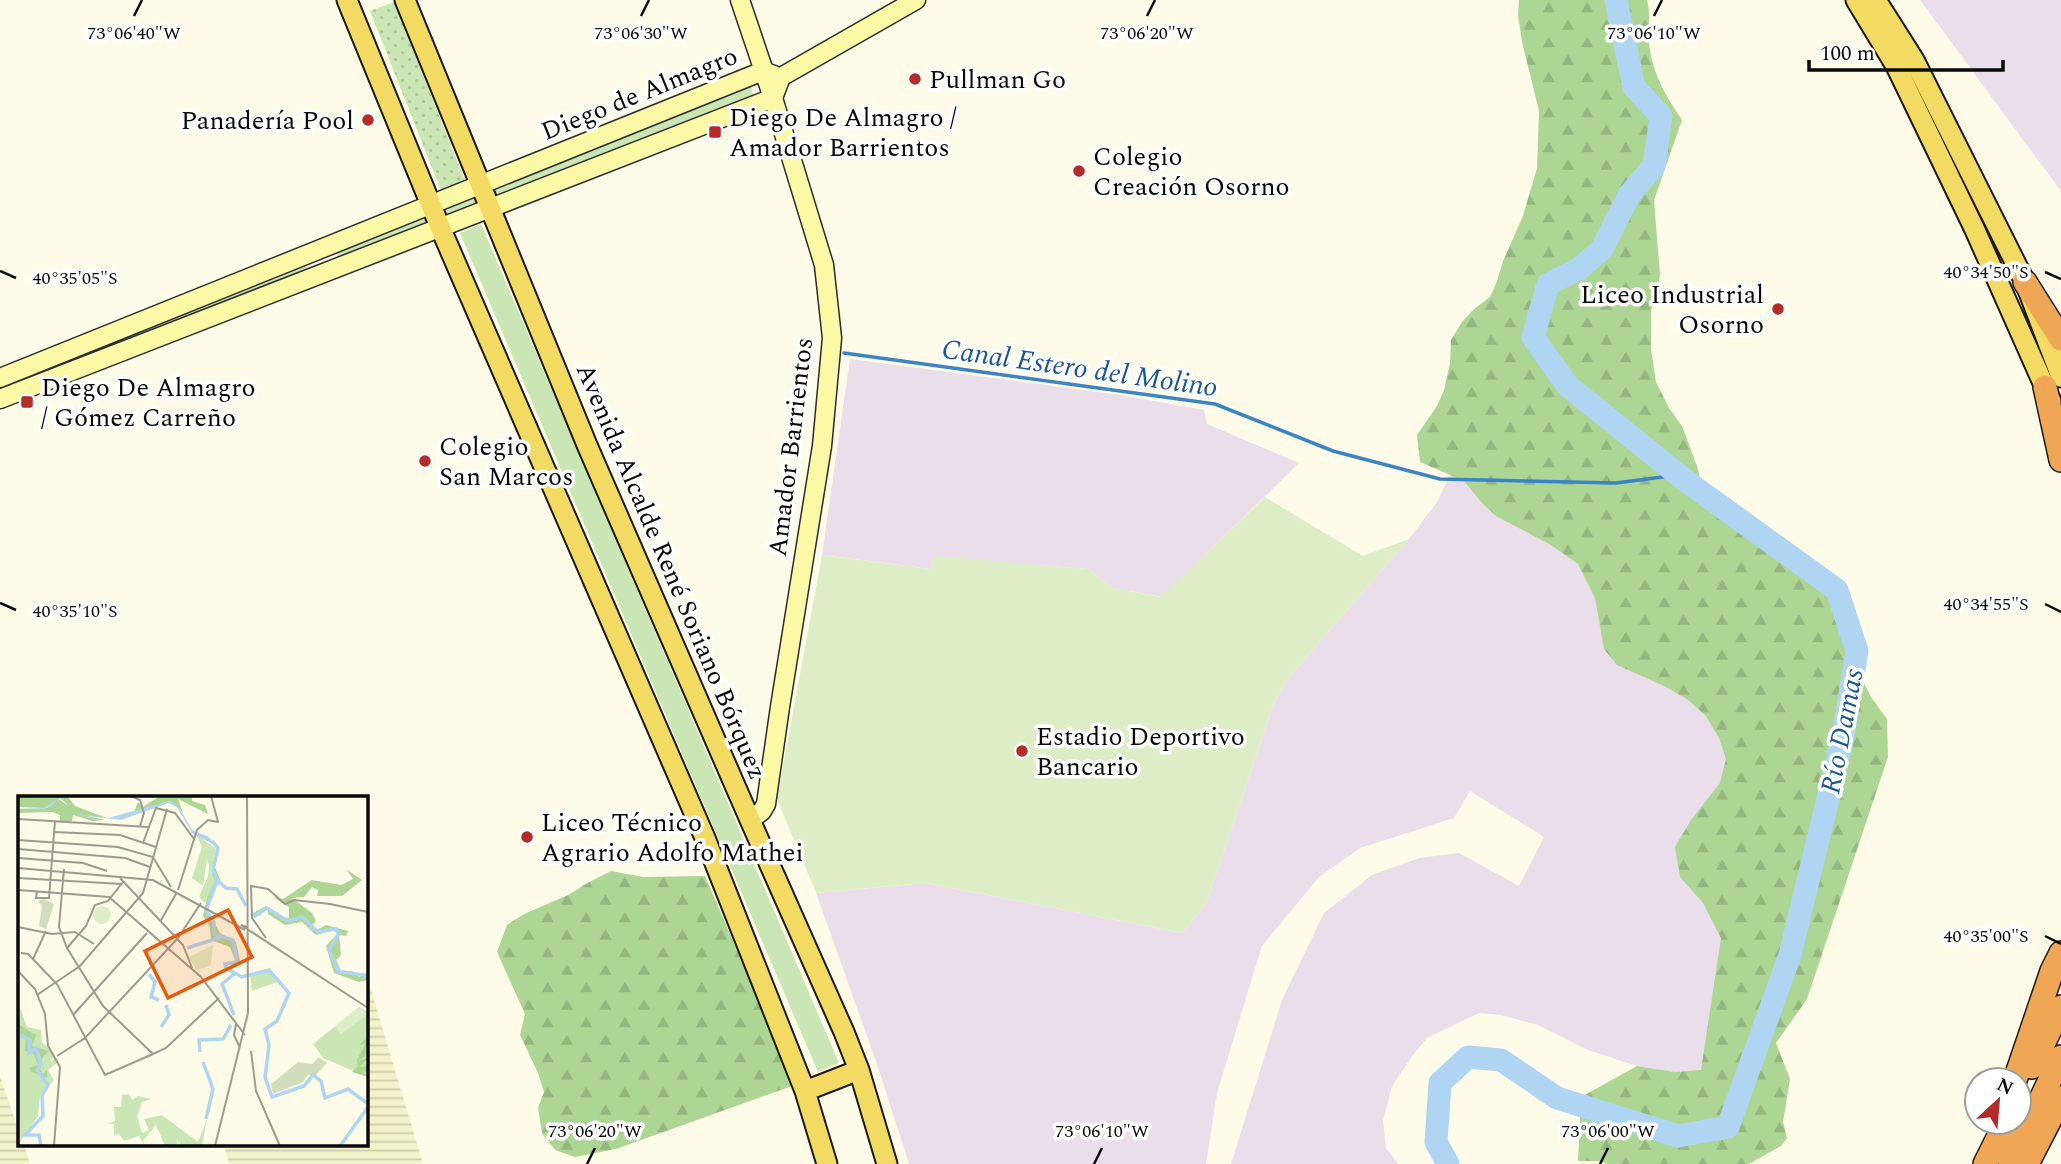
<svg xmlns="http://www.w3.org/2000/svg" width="2061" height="1164" font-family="Spectral,serif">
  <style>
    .industrial { fill: #e9dee9 }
    .farmland { fill: url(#farmland-rules) }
    .grass { fill: #cbe6b5 }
    .forest { fill: url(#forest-firs) }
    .park { fill: url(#park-dots) }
    .pitch { fill: #ddeec6 }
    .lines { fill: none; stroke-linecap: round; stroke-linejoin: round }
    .stream { stroke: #3a84c7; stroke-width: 3.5 }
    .river { stroke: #b0d5f3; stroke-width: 23 }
    .secondary-casing { stroke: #2c2c2c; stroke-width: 21 }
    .primary-casing { stroke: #1b1b1b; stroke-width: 23 }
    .highway-casing { stroke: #1b1b1b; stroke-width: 26 }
    .secondary { stroke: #fcf9a6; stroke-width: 18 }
    .primary { stroke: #f3db63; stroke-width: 19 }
    .highway { stroke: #efa756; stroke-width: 23 }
    .ticks { fill: none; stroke: #0a0a0a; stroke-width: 2.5 }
    .poi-dot { fill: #b42c29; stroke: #fff; stroke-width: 2.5 }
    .labels { text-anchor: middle; stroke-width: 7; stroke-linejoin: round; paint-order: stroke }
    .poi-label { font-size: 26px; fill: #0a0a0a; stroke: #fff; text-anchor: start }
    .street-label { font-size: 26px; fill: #0a0a0a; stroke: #fff }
    .water-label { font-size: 28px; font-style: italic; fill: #1a5796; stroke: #fff }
    .inset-river { fill: none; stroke: #b0d5f3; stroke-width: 3.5 }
    .inset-road { fill: none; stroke: #9c9b90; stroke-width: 2 }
    .view { fill: #e8590c; fill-opacity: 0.15; stroke: #e8590c; stroke-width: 3.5 }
    .inset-edge { fill: none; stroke: #0a0a0a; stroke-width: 3.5 }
    .ticks-label { font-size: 18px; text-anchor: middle; fill: #0a0a0a; stroke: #fff; stroke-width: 7; stroke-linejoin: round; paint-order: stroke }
  </style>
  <defs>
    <pattern id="farmland-rules" width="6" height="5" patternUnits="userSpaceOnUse" patternTransform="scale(1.75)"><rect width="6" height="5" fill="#f2f2cb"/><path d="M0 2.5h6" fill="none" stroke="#cecead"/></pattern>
    <pattern id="forest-firs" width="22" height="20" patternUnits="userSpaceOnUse" patternTransform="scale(1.75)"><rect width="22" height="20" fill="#add695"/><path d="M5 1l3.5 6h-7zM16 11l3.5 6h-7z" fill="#94b67f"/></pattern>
    <pattern id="park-dots" width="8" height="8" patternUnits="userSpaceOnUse" patternTransform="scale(1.75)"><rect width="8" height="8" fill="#cbe6b5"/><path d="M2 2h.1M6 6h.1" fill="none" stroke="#adc49a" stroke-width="1.8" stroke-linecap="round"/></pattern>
  </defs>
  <rect width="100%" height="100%" fill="#fefce9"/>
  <path class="industrial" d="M 1920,0 L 2061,0 L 2061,191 Z
    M 850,359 L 1121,395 L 1204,410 L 1207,424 L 1299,463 L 1162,597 L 1112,588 L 1088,569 L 935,557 L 931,569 L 822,555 Z
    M 1506,360 L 1811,609 L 1701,1071 L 1675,1072 L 1637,1066 L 1588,1050 L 1538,1025 L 1501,1015 L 1479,1013 L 1427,1038 L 1413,1055 L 1392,1086 L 1383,1121 L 1386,1148 L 1398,1164 L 1231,1164 L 1282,1000 L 1324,913 L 1372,875 L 1419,858 L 1459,853 L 1519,886 L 1544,837 L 1470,791 L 1454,818 L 1360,848 L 1319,877 L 1262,946 L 1217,1093 L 1206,1164 L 909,1164 L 877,1064 L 816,893 L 926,883 L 1182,933 L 1206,904 L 1274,703 L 1289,677 L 1409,539 L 1437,502 Z"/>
  <path class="farmland" d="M 366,973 L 423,1164 L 229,1164 L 224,1145 L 366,1145 Z
    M 0,1076 L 19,1132 L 19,1145 L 24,1145 L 30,1164 L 0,1164 Z"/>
  <path class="grass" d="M 751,86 L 753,98 L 495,197 L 492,188 Z
    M 478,195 L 481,204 L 443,220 L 439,211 Z
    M 424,215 L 426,226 L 340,260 L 335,250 Z
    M 481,224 L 839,1063 L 818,1072 L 460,233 Z
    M 305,264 L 307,271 L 133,342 L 129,332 Z
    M 105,342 L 110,352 L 0,394 L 0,383 Z"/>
  <path class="forest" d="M 1519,0 L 1647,0 C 1651,15 1648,29 1649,44 C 1652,72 1666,97 1682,120 L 1654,200 L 1660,275 L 1657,293 L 1651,310 L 1651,349 L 1656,382 L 1669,408 L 1682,426 L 1698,469 L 1702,489 L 1710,502 L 1747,530 L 1774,543 L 1791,555 L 1810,574 L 1834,605 L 1848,628 L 1858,652 L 1862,679 L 1871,697 L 1887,719 L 1888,757 L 1807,999 L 1776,1043 L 1790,1079 L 1783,1122 L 1787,1138 L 1781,1146 L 1749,1164 L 1607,1164 L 1599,1161 L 1578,1161 L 1581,1097 L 1637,1066 L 1675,1072 L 1701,1070 L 1721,938 L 1703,903 L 1680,877 L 1675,847 L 1691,820 L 1720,783 L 1726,759 L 1719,738 L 1706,716 L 1687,699 L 1664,686 L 1617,665 L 1604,649 L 1595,598 L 1578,564 L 1551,545 L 1496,516 L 1483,504 L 1464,481 L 1420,462 L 1417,435 L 1437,406 L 1444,390 L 1450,363 L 1451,340 L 1462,322 L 1474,309 L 1490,297 L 1497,281 L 1503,261 L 1523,216 L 1537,168 L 1539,111 L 1522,42 L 1518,15 Z
    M 611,871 L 643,877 L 705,876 L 795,1085 L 616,1149 L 575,1157 L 555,1150 L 542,1133 L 538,1108 L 544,1092 L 538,1073 L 520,1035 L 525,1014 L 497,952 L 507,925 L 524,914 L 568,895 L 591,881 Z"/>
  <path class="park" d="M 394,2 L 466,183 L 442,193 L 370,11 Z"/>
  <path class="pitch" d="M 1265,497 L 1363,556 L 1409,539 L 1289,677 L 1274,703 L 1206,904 L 1182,933 L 926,883 L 816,893 L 777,799 L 822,555 L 931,569 L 935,556 L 1088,569 L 1112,588 L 1161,597 Z"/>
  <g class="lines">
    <path class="stream" d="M 844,353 L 1215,404 L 1333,451 L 1440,479 L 1616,483 L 1678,475"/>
    <path class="river" d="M 1448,1164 L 1436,1142 L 1440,1083 L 1468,1057 L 1501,1060 L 1557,1098 L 1678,1136 L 1728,1127 L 1790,955 L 1843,737 L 1857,651 L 1837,590 L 1686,481 L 1568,386 L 1533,337 L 1548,284 L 1579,269 L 1602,249 L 1629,195 L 1654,166 L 1661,116 L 1634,87 L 1616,0"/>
    <defs>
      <path id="secondary" d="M 740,0 L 773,98 L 824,265 L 832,338 L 822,446 L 780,707 L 766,804 L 762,811 L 750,820
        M 781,77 L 916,0
        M 0,378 L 763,71 L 774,75
        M 0,399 L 773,98 L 781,77"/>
      <path id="primary" d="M 347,0 L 440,227 L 705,838 L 805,1091 L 827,1164
        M 405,0 L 587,445 L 750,820 L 844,1032 L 859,1070 L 887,1164
        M 1856,0 L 1896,66 L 1975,230 L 2051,401
        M 1876,0 L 1914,60 L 2025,282 L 2061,377
        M 805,1091 L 859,1070"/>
      <path id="highway" d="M 2025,282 L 2061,339
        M 2045,387 L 2061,460
        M 2032,1067 L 2061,1007
        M 2015,1080 L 2052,971 L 2061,953
        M 1985,1164 L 2006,1122
        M 2010,1164 L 2061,1057
        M 2027,1164 L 2061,1098"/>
    </defs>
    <use href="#secondary" class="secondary-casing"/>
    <use href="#primary" class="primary-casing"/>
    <use href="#highway" class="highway-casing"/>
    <use href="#secondary" class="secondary"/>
    <use href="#primary" class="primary"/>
    <use href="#highway" class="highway"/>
  </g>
  <path class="ticks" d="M 134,16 L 142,0M 641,16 L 649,0M 1147,16 L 1155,0M 1654,16 L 1662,0M 0,271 L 16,278M 2045,272 L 2061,279M 0,603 L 16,610M 2045,604 L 2061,612M 2045,936 L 2061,944M 587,1164 L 595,1148M 1094,1164 L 1102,1148M 1600,1164 L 1608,1148"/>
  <g class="poi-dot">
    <circle cx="915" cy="79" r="7"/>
    <circle cx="368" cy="120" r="7"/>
    <rect x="708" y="125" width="14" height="14" rx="3.5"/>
    <circle cx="1079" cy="171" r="7"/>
    <circle cx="1778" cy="309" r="7"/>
    <rect x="20" y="395" width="14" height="14" rx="3.5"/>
    <circle cx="425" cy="461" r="7"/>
    <circle cx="1022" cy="751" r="7"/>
    <circle cx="527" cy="837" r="7"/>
  </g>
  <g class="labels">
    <g class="poi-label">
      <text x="929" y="88">Pullman Go</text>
      <text x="729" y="126">Diego De Almagro /<tspan x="729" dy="30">Amador Barrientos</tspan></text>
      <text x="354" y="129" text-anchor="end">Panadería Pool</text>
      <text x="1093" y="165">Colegio<tspan x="1093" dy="30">Creación Osorno</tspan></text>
      <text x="1764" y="303" text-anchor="end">Liceo Industrial<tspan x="1764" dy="30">Osorno</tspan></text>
      <text x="41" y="396">Diego De Almagro<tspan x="41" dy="30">/ Gómez Carreño</tspan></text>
      <text x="439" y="455">Colegio<tspan x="439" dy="30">San Marcos</tspan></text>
      <text x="1036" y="745">Estadio Deportivo<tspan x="1036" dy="30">Bancario</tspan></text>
      <text x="541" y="831">Liceo Técnico<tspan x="541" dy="30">Agrario Adolfo Mathei</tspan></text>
    </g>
    <g class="street-label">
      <text transform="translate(639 93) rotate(-22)" y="9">Diego de Almagro</text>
      <text transform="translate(790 447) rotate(-83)" y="9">Amador Barrientos</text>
      <text transform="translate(672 571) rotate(67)" y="9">Avenida Alcalde René Soriano Bórquez</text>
    </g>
    <g class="water-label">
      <text transform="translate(1080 367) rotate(8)" y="10">Canal Estero del Molino</text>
      <text transform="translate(1841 731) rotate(-79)" y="10">Río Damas</text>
    </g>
  </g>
  <g transform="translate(18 796)">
    <rect width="350" height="350" fill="#fefce9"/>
    <path d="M 0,206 L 9,231 L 23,234 L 24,246 L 37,259 L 32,266 L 39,262 L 40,266 L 30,274 L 36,284 L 22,300 L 20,320 L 0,349 ZM 341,211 L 350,216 L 350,281 L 305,262 L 295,248 Z" fill="#cbe6b5"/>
    <path d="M 0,0 L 49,0 L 57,10 L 89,22 L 64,19 L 87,24 L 75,25 L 55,19 L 54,25 L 42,25 L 42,19 L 34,16 L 0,17 L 0,13 L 25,13 L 31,11 L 40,3 L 51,10 L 42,2 L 26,12 L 0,11 ZM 142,0 L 174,0 L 174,5 L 187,9 L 190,18 L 160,3 L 165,17 L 152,5 L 116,16 L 120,6 L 125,11 ZM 196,69 L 202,83 L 189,113 L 202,137 L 218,146 L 222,165 L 218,170 L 213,168 L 217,164 L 212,151 L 193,144 L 192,131 L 185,120 ZM 328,73 L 344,84 L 324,100 L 299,100 L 300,94 L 294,91 L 286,101 L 274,102 L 294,117 L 298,125 L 292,131 L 297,135 L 308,129 L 330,135 L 328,140 L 321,139 L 323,159 L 318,164 L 324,177 L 334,175 L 341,181 L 350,176 L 350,184 L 341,186 L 316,177 L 308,150 L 319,138 L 316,134 L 298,139 L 284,126 L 267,129 L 250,118 L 250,114 L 244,114 L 242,120 L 234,118 L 248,110 L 258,120 L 271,122 L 271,111 L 255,101 L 265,103 L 294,84 L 323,89 L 335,83 ZM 0,228 L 18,239 L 14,250 L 31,255 L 24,262 L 22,273 L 25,278 L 29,274 L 29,282 L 13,276 L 11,272 L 20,269 L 16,258 L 7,255 L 8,242 L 0,241 ZM 350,241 L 347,261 L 340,265 L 350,262 L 342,271 L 350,270 L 350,276 L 344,275 L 350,281 L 334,276 L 340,270 L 339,264 L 347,248 L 341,249 Z" fill="#add695"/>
    <path d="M 111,298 L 114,304 L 120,300 L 133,303 L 124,306 L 119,320 L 124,337 L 131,334 L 126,323 L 144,319 L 180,346 L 189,323 L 184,350 L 162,350 L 159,343 L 159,350 L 147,350 L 138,329 L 125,345 L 127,350 L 121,340 L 106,345 L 101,338 L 96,339 L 96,328 L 90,328 L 97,325 L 96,311 L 103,311 L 104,299 Z" fill="#cbe6b5"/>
    <path d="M 26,103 L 36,108 L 28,133 L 21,130 L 24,110 L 20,105 ZM 301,261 L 309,267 L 298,279 L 290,279 L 285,286 L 255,298 L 253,288 L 280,266 L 294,268 Z" fill="#d0debc"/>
    <path d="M 178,38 L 198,53 L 193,75 L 197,85 L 187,107 L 181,101 L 190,80 L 191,70 L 189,63 L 185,90 L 174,82 L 184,51 ZM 251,175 L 262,185 L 234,195 L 232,178 Z" fill="#cbe6b5"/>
    <path d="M75 119a9 9 0 1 1 18 0a9 9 0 1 1-18 0ZM 195,149 L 193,169 L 178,175 L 171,161 ZM 343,211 L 349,219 L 323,238 L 317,230 Z" fill="#ddeec6"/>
    <path d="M 42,2 L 45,3 L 53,14 L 60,18 L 90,22 L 153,5 L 161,11 L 174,34 L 189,40 L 199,49 L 201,61 L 197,49 L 174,37 L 159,11 L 151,7 L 103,24 L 61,19 L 53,14 L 45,4 L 40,3 L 34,10 L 25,13 L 0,13 L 26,12 Z" fill="#b0d5f3"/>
    <path class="inset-river" d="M 194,45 L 200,52 L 195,74 L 199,84 L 188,115 L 196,126 L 196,138 L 215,144 L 219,166 L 207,168 L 208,172 L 224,181 L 251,174 L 271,197 L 259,225 L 247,233 L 251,249 L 247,281 L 254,301 L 286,290 L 295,279 L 303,285 L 307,302 L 330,293 L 350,308M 199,84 L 208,92 L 219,93 L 228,110M 233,117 L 237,120 L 249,112 L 270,125 L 284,121 L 300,136 L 318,133 L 321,138 L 311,154 L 320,175 L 350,180M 169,152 L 204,141M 131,178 L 137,186 L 133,201 L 141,204M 216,219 L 204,188 L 216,178M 143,231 L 151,219 L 148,209M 0,238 L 12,244 L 11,257 L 18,252 L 23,268 L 19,274 L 30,289 L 24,300 L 25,320 L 7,339 L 21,339 L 23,350M 182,256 L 181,244 L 205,243 L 213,229M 185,266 L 195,293 L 188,323M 322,350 L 350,311"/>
    <path class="inset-road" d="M 113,0 L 122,4 L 126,17 L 122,30M 0,23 L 130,31M 36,36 L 102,39 L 138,51M 0,44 L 100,51 L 135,61 L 153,91M 125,47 L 138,12 L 157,17 L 176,43M 0,53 L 107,62 L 132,71M 0,62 L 65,67 L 89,75M 0,72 L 135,84 L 227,134M 46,73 L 41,131 L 49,152 L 85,210 L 135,258 L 148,252 L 201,202M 0,82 L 104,88M 102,82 L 165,149 L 174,172M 129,83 L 149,13M 0,94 L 91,101 L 183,181 L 227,239M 160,94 L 179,34 L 190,24 L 200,26 L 193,0M 19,95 L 18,102 L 31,102 L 37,25M 0,116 L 0,172M 142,126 L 159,96M 0,131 L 34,138 L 57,136 L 76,148M 229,131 L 223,129 L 350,212M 160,142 L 183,107M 248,142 L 234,122 L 233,90 L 250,93 L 267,108 L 276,104 L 312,108 L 350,116M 49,152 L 68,130 L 77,109 L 90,105 L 105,86M 3,157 L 10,158 L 39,188 L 87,279 L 135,258M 15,163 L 28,135M 0,175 L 17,193 L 27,218 L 30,250 L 42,271 L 36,350M 19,199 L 62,170 L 125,97 L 129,83M 55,219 L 129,137M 218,228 L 216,239 L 222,252M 233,255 L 238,295 L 262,350M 39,260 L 67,242 L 160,142M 197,350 L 230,217 L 229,0"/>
    <path class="view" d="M 210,114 L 234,161 L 150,202 L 127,155 Z"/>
    <rect width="350" height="350" class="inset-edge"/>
  </g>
  <g class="ticks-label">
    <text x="134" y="39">73°06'40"W</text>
    <text x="641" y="39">73°06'30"W</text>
    <text x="1147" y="39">73°06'20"W</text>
    <text x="1654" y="39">73°06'10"W</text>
    <text x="1986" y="278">40°34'50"S</text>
    <text x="75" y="284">40°35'05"S</text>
    <text x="1986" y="610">40°34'55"S</text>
    <text x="75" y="617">40°35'10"S</text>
    <text x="1986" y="942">40°35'00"S</text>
    <text x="595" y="1137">73°06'20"W</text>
    <text x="1102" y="1137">73°06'10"W</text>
    <text x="1608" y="1137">73°06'00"W</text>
  </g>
  <g transform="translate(1998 1101) rotate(26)"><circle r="33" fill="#ffffff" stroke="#9d9d9d" stroke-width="2"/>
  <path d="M0-5L12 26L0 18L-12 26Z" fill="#b42c29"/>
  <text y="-10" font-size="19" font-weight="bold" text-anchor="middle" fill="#0a0a0a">N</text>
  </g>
  <path d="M1809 60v10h194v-10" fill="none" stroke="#0a0a0a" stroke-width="3.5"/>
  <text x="1820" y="60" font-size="21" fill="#0a0a0a" stroke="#ffffff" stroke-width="5" paint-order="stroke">100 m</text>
</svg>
